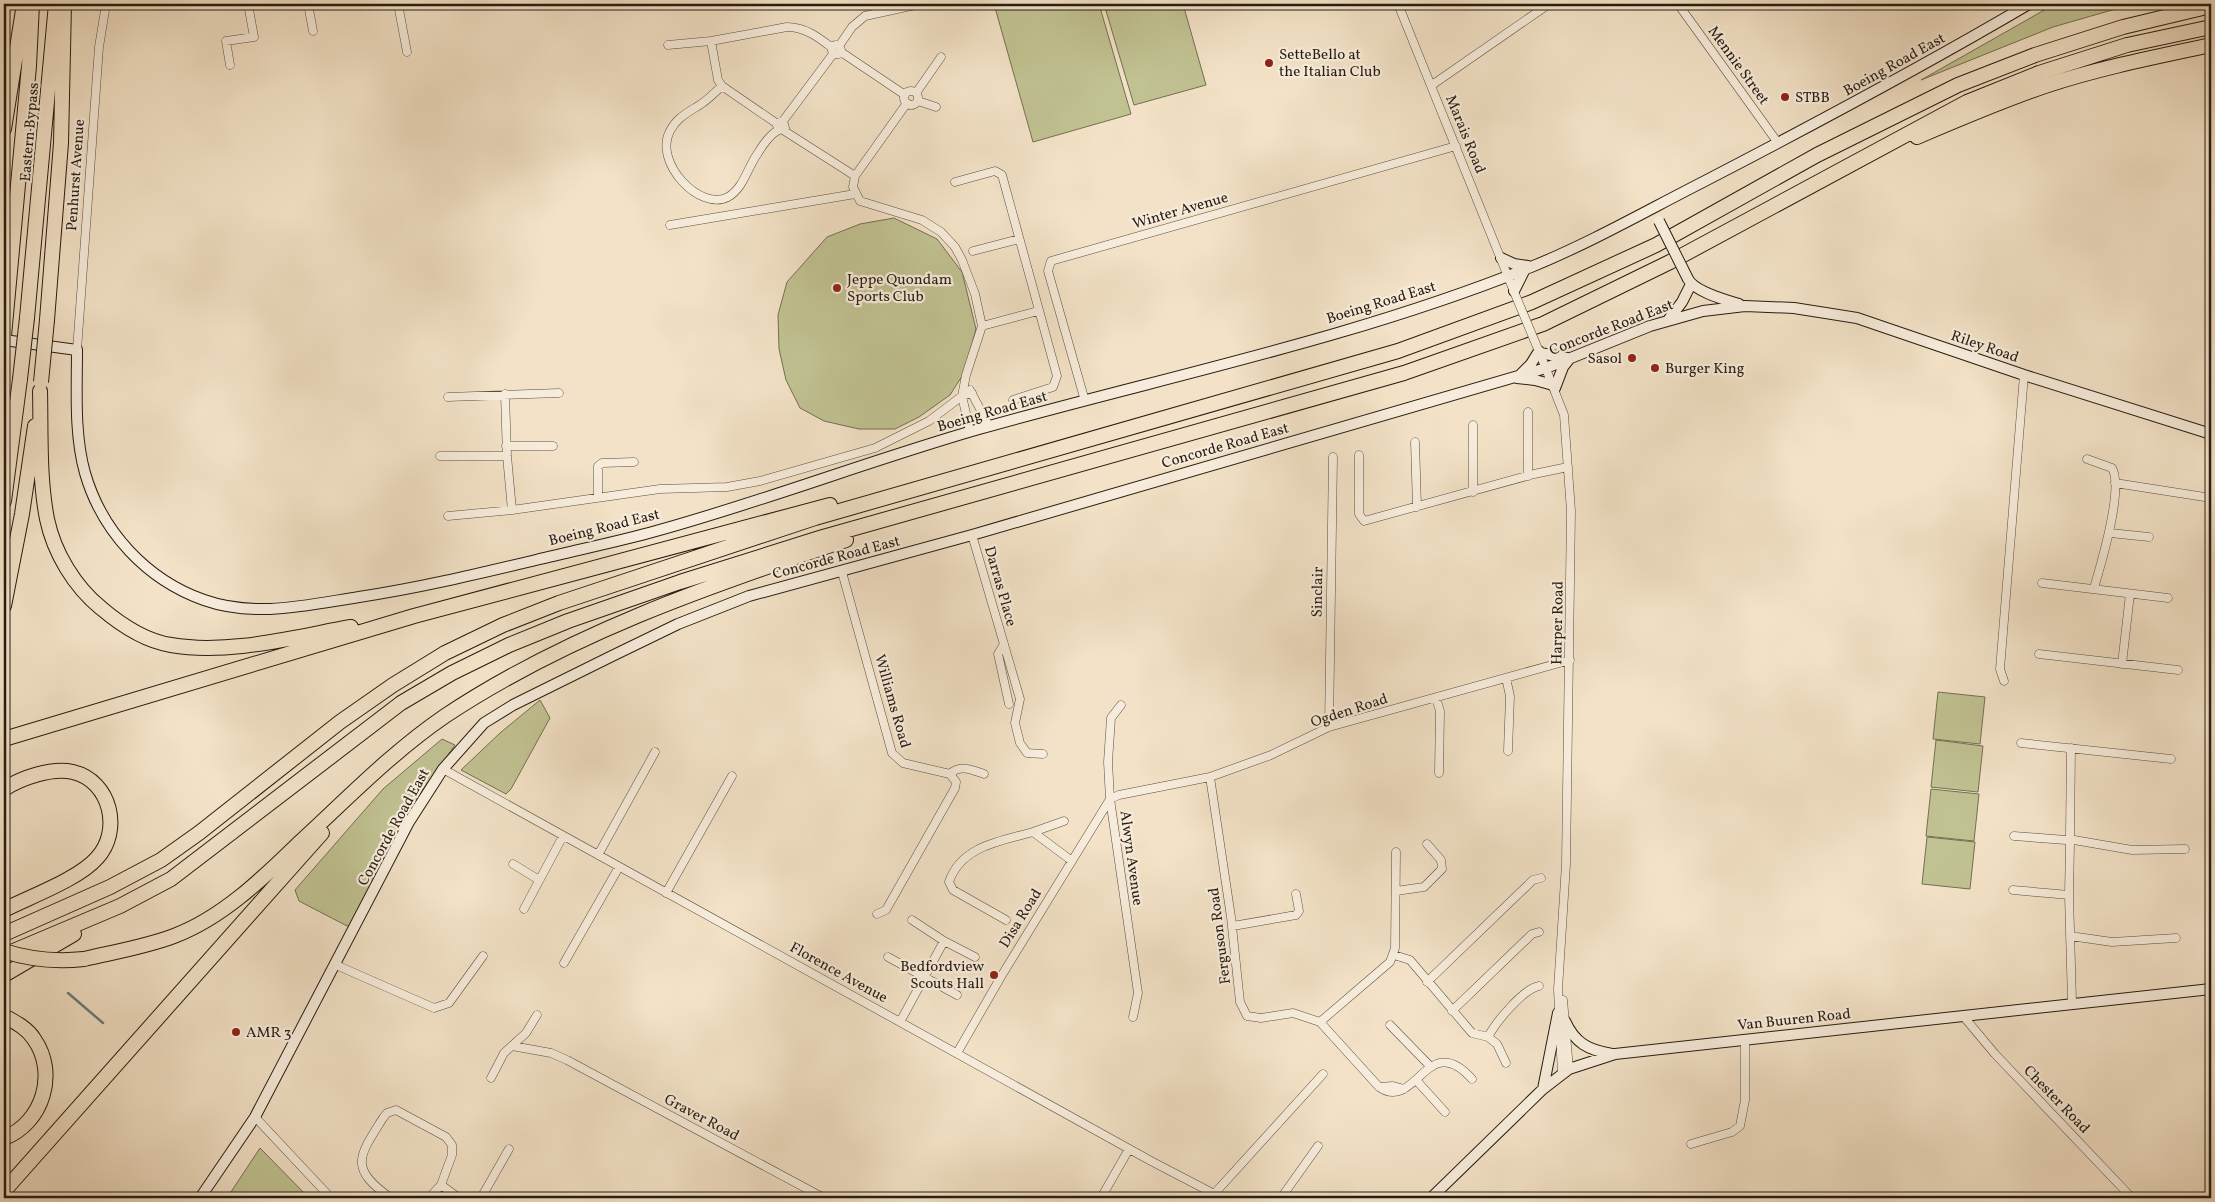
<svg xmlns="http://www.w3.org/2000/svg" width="2215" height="1202" font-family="Vollkorn,serif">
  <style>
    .green { fill: #c1c292; stroke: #746f52 }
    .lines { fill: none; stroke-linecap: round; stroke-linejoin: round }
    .stream { stroke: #6c7d76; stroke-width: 2.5 }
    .street-casing { stroke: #594e3f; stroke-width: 9 }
    .secondary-casing { stroke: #261c12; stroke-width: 12 }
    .highway-casing { stroke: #261c12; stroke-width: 16 }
    .street { stroke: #f7ecdb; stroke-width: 8 }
    .secondary { stroke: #f7ecdb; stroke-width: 10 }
    .highway { stroke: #f3e2c7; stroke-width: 14 }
    .street-bridge-casing { stroke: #594e3f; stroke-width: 9; stroke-linecap: butt }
    .secondary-bridge-casing { stroke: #261c12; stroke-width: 12; stroke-linecap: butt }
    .highway-bridge-casing { stroke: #261c12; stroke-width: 16; stroke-linecap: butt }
    .street-bridge { stroke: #f7ecdb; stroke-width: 8 }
    .secondary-bridge { stroke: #f7ecdb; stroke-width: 10 }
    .highway-bridge { stroke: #f3e2c7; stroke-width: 14 }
    .poi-dot { fill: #8f2418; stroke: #f7ecdb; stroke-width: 2 }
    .labels { text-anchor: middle; stroke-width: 4.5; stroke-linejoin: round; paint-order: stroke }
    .poi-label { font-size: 15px; fill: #261c12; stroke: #f7ecdb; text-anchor: start }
    .street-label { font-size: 15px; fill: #261c12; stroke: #f7ecdb }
  </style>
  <rect width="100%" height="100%" fill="#f3e2c7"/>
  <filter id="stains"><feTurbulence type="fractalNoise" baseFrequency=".004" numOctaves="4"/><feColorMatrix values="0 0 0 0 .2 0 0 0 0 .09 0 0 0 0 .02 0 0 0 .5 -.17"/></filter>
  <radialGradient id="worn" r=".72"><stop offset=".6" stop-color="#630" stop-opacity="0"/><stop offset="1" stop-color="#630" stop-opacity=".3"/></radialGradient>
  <path class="green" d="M 994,4 L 1099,4 L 1131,114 L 1033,142 Z
    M 1104,4 L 1183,4 L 1206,85 L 1134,105 Z
    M 2055,4 L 2133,4 L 2053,27 L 1921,80 Z
    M 894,218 L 937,239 L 962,272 L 976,329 L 964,373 L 950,395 L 919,417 L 895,429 L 859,429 L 824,421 L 800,408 L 786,380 L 779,349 L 778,315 L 787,282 L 827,237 L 860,224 Z
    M 1938,692 L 1985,697 L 1980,744 L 1933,739 Z
    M 540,700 L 550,718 L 511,789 L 506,794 L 461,770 L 500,733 Z
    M 442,739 L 455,745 L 416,799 L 359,924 L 347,926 L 299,901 L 295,890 L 383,789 Z
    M 1936,740 L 1983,746 L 1978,792 L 1931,787 Z
    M 1931,789 L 1979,794 L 1974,841 L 1926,836 Z
    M 1927,837 L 1975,842 L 1970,889 L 1922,884 Z
    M 260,1148 L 309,1198 L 227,1198 Z"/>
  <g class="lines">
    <path class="stream" d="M 68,993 L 103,1023"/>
    <defs>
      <path id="street" d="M 308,4 L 313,31
        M 398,4 L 407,52
        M 1398,4 L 1515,294
        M 1678,4 L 1778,143
        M 711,41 L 718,80 L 722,86 L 776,123
        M 668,45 L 711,41 L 787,27 C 805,27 818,37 831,47
        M 839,46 L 852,27 L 865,16 L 920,4
        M 841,52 L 905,95
        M 230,65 L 226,41 L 254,37 L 248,4
        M 1432,85 L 1549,4
        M 722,86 C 715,92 709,99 701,104 C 689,112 677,117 670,131 C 653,162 700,212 728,197 C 744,188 748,166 758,153 C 762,146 771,133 779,130 C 781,129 783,129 785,128 L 783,121 L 776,123 L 779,130
        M904 98a7 7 0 1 1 14 0a7 7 0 1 1-14 0Z
        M 916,93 L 941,57
        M 918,101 L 936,107
        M 907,103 L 855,176 L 853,187 L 860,201 L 922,220 L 941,232 L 955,247 L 962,260 L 975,294 L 982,326 L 966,375 L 962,396 L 970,431
        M 783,121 L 833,54 L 831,47 L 835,45 L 839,46 L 841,50 L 839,54 L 833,54
        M 783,130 L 855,176
        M 955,182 L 995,171 L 1002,175 L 1057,376 L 1053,387 L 1013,400
        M 670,225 L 855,194
        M 973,251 L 1019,239
        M 982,326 L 1038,311
        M 77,350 L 99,47 L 106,4
        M 1539,351 L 1564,415 L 1571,511 L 1566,864 L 1558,989 L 1562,1074
        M 970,390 L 989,426
        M 505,394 L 507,456 L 512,510
        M 448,397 L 559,393
        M 1085,401 L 1048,271 L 1051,261 L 1456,146
        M 1473,425 L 1473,492
        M 1415,442 L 1417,507
        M 506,446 L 553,446
        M 1359,455 L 1359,514 L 1364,521 L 1534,474 L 1568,467
        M 440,456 L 507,456
        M 2087,459 L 2112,468 C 2124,489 2101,564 2094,588
        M 1528,476 L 1528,412
        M 2115,483 L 2211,498
        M 598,497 L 598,466 L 602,463 L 634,462
        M 448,516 L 512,510 L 660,489 L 727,487 L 760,481 L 875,448 L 929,421 L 962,396 L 972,393
        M 2110,533 L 2149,537
        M 972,535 L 1020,699 L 1015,723 L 1020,743 L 1027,753 L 1043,754
        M 842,572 L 892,753 L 903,763 L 950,774 L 956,782 L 955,788 L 886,910 L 877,914
        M 2042,583 L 2168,598
        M 1004,644 L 998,654 L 1009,704
        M 2039,654 L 2178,670
        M 2122,664 L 2130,594
        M 1506,678 L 1510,696 L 1508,751
        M 2004,681 L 2000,669 L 2024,375
        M 1436,698 L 1440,711 L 1439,773
        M 1121,705 L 1111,718 L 1108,762 L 1110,799 L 1138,993 L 1133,1017
        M 1329,727 L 1333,457
        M 2021,743 L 2171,759
        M 443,769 L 1151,1161 L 1222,1198
        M 950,774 C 960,764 972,770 984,774
        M 1210,777 L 1231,917 L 1240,1002 L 1247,1016 L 1261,1018 L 1293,1013 L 1320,1022 L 1390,962 L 1395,948 L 1396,852
        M 1110,799 L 1119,795 L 1210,777 L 1271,755 L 1329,727 L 1570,660
        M 1064,821 L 1033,832 L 1072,861
        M 2014,836 L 2066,840
        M 2070,836 L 2071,748
        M 2074,840 L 2132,850 L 2185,849
        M 2070,843 L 2069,895 L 2072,1002
        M 598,855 L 655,752
        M 513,864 L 539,880
        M 2013,890 L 2069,895
        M 1396,891 L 1424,887 L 1442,869 L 1441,860 L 1427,844
        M 666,893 L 732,776
        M 524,909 L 563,836
        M 1006,920 L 953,890 L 949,882 C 961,846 1001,841 1033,832
        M 1233,926 L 1296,915 L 1299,911 L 1296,894
        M 2070,936 L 2112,942 L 2176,938
        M 944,941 L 975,957
        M 1394,955 L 1410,960 L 1472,1033 L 1488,1037 L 1497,1044 L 1506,1063
        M 888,957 L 957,995
        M 564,963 L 619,867
        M 336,965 L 434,1008 L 449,1003 L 483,956
        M 1427,982 L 1533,880 L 1541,878
        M 1563,1000 L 1569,1069
        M 1452,1011 L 1532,934 L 1539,932
        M 1964,1017 L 1995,1054 L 2132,1198
        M 900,1022 L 944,941 L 912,920
        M 1320,1022 L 1379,1087 C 1416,1113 1427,1028 1472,1079
        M 1390,1025 L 1430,1066
        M 1488,1037 C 1496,1022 1523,989 1539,986
        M 512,1046 L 551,1053 L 567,1060 L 824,1198
        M 957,1053 L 1002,975 L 1110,799
        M 491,1078 L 504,1053 L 526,1033 L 537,1015
        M 1416,1080 L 1445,1112
        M 1379,1087 L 1393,1086 L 1404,1089
        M 255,1117 L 331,1198
        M 1691,1144 L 1732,1132 L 1740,1126 L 1745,1100 L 1745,1039
        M 441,1185 L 459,1198
        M 1214,1194 L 1323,1074
        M 391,1198 C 347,1168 360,1155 383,1118 L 387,1113 L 396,1110 L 446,1137 L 452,1145 L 452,1155 L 441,1185 L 429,1198
        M 481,1198 L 509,1149
        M 1101,1198 L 1129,1149
        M 1281,1198 L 1318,1146"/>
      <path id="secondary" d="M 1501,258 L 1514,264 L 1528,266
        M 1688,279 C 1695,292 1726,300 1739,304
        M 1514,291 L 1525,269
        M 1669,319 L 1682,302 L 1691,284
        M 4,340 L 77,350 C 77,390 74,434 85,473 C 102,532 147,580 204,600 C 255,618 307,605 359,597 C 419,588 477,574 536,560 C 576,550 617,542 656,531 C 765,501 871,460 979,429 C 1163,377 1353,339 1531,267 C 1590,243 1646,211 1703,182 C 1813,125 1922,67 2029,4
        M 1540,353 L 1567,358
        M 1521,374 L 1531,364 L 1539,351
        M 1517,378 L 1535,380 L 1553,385
        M 1555,388 L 1563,367 L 1570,358
        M 1565,1021 C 1575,1043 1588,1050 1612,1054
        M 1543,1089 L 1558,1013
        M 200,1198 L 255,1117 L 409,822 L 443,769 L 484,723 L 513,705 L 612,656 L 678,624 L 749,596 L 972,535 L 1546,368 L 1650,326 L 1703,311 L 1745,306 L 1794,308 L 1857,318 L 2024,375 L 2211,434
        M 1431,1198 L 1543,1089 L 1569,1069 L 1615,1054 L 2211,989"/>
      <path id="highway" d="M 4,129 L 24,4
        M 1917,137 C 1959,119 2001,101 2045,86 C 2099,68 2155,57 2211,45
        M 27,318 L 56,4
        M 47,320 L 61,143 L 64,4
        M 4,336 L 29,66 L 32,4
        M 40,391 C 41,433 39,478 47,519 C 54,553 75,587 101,608 C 121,625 145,641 171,645 C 228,655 295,637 351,627
        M 4,501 L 20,379
        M 4,606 L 22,514 L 35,426
        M 4,739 L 414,616 L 830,505
        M 4,789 C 21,778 52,767 73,772 C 111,781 122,831 97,858 C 79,879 29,897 4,910
        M 4,934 L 110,887 L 161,860 L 199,833 L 340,722 L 393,685 L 445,653 L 503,625 L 559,603 L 815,518 L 1398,351 L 1532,302 L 1656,245 L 1817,155 L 1958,85 L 2035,55 L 2123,27 L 2211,6
        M 4,955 L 120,906 L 171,879 L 401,703 L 452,673 L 509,645 L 568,621 L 680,582 L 823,537 L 1404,373 L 1543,324 L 1670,262 L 1967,102 L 2039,73 L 2127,45 L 2211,27
        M 84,959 C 114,952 145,947 174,936 C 222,918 262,879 298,844 C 346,800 391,753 445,716 C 567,635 708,586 846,540
        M 4,975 L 74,934
        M 4,1016 C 15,1022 27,1028 34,1039 C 58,1073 43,1123 4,1138
        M 4,1191 L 322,833"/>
    </defs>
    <use href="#street" class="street-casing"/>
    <use href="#secondary" class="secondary-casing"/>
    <use href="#highway" class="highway-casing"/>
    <use href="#street" class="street"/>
    <use href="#secondary" class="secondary"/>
    <use href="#highway" class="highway"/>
    <defs>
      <path id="street-bridge" d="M 1515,294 L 1538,349"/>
      <path id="secondary-bridge" d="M 1659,221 L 1688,279"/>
      <path id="highway-bridge" d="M 20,379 L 27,318
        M 41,382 L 47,320
        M 4,951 C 31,960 55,962 84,959"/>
    </defs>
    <use href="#street-bridge" class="street-bridge-casing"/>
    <use href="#secondary-bridge" class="secondary-bridge-casing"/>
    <use href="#highway-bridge" class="highway-bridge-casing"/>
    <use href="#street-bridge" class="street-bridge"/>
    <use href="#secondary-bridge" class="secondary-bridge"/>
    <use href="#highway-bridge" class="highway-bridge"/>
  </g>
  <g class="poi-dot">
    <circle cx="1269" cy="63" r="5"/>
    <circle cx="1785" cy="97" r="5"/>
    <circle cx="837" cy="288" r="5"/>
    <circle cx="1632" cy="358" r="5"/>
    <circle cx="1655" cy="368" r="5"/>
    <circle cx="994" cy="975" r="5"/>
    <circle cx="236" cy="1032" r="5"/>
  </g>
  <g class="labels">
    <g class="poi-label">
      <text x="1279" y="59">SetteBello at<tspan x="1279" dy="17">the Italian Club</tspan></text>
      <text x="1795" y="102">STBB</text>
      <text x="847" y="284">Jeppe Quondam<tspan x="847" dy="17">Sports Club</tspan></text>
      <text x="1622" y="363" text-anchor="end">Sasol</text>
      <text x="1665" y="373">Burger King</text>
      <text x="984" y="971" text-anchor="end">Bedfordview<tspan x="984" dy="17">Scouts Hall</tspan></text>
      <text x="246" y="1037">AMR 3</text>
    </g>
    <g class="street-label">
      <text transform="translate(1894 64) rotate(-29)" y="5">Boeing Road East</text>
      <text transform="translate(1739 65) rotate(54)" y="5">Mennie Street</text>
      <text transform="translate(29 132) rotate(-85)" y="5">Eastern Bypass</text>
      <text transform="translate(1466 134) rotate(68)" y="5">Marais Road</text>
      <text transform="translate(75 175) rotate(-86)" y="5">Penhurst Avenue</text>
      <text transform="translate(1180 210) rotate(-16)" y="5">Winter Avenue</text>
      <text transform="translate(1381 302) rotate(-17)" y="5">Boeing Road East</text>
      <text transform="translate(1611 327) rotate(-21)" y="5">Concorde Road East</text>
      <text transform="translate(1985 346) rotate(19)" y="5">Riley Road</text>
      <text transform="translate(992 411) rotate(-16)" y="5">Boeing Road East</text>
      <text transform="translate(1225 445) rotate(-16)" y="5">Concorde Road East</text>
      <text transform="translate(604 527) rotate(-14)" y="5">Boeing Road East</text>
      <text transform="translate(836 557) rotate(-15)" y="5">Concorde Road East</text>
      <text transform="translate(1001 586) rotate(74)" y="5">Darras Place</text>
      <text transform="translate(1317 592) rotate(-89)" y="5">Sinclair</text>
      <text transform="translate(1557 623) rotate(-89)" y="5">Harper Road</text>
      <text transform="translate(893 701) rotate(74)" y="5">Williams Road</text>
      <text transform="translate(1349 710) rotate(-18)" y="5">Ogden Road</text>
      <text transform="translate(393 827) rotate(-61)" y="5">Concorde Road East</text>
      <text transform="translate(1132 858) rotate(82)" y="5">Alwyn Avenue</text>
      <text transform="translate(1020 918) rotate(-58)" y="5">Disa Road</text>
      <text transform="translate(1219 936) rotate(-97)" y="5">Ferguson Road</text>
      <text transform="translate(839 972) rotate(29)" y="5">Florence Avenue</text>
      <text transform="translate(1794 1019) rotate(-6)" y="5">Van Buuren Road</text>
      <text transform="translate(2057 1099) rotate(46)" y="5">Chester Road</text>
      <text transform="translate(702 1117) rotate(28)" y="5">Graver Road</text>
    </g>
  </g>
  <rect width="2215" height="1202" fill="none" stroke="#f3e2c7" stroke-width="20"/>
  <rect x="5" y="5" width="2205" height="1192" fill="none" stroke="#261c12" stroke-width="2.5"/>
  <rect x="10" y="10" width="2195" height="1182" fill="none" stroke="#261c12"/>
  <rect width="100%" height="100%" filter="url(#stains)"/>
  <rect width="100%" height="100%" fill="url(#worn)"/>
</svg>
